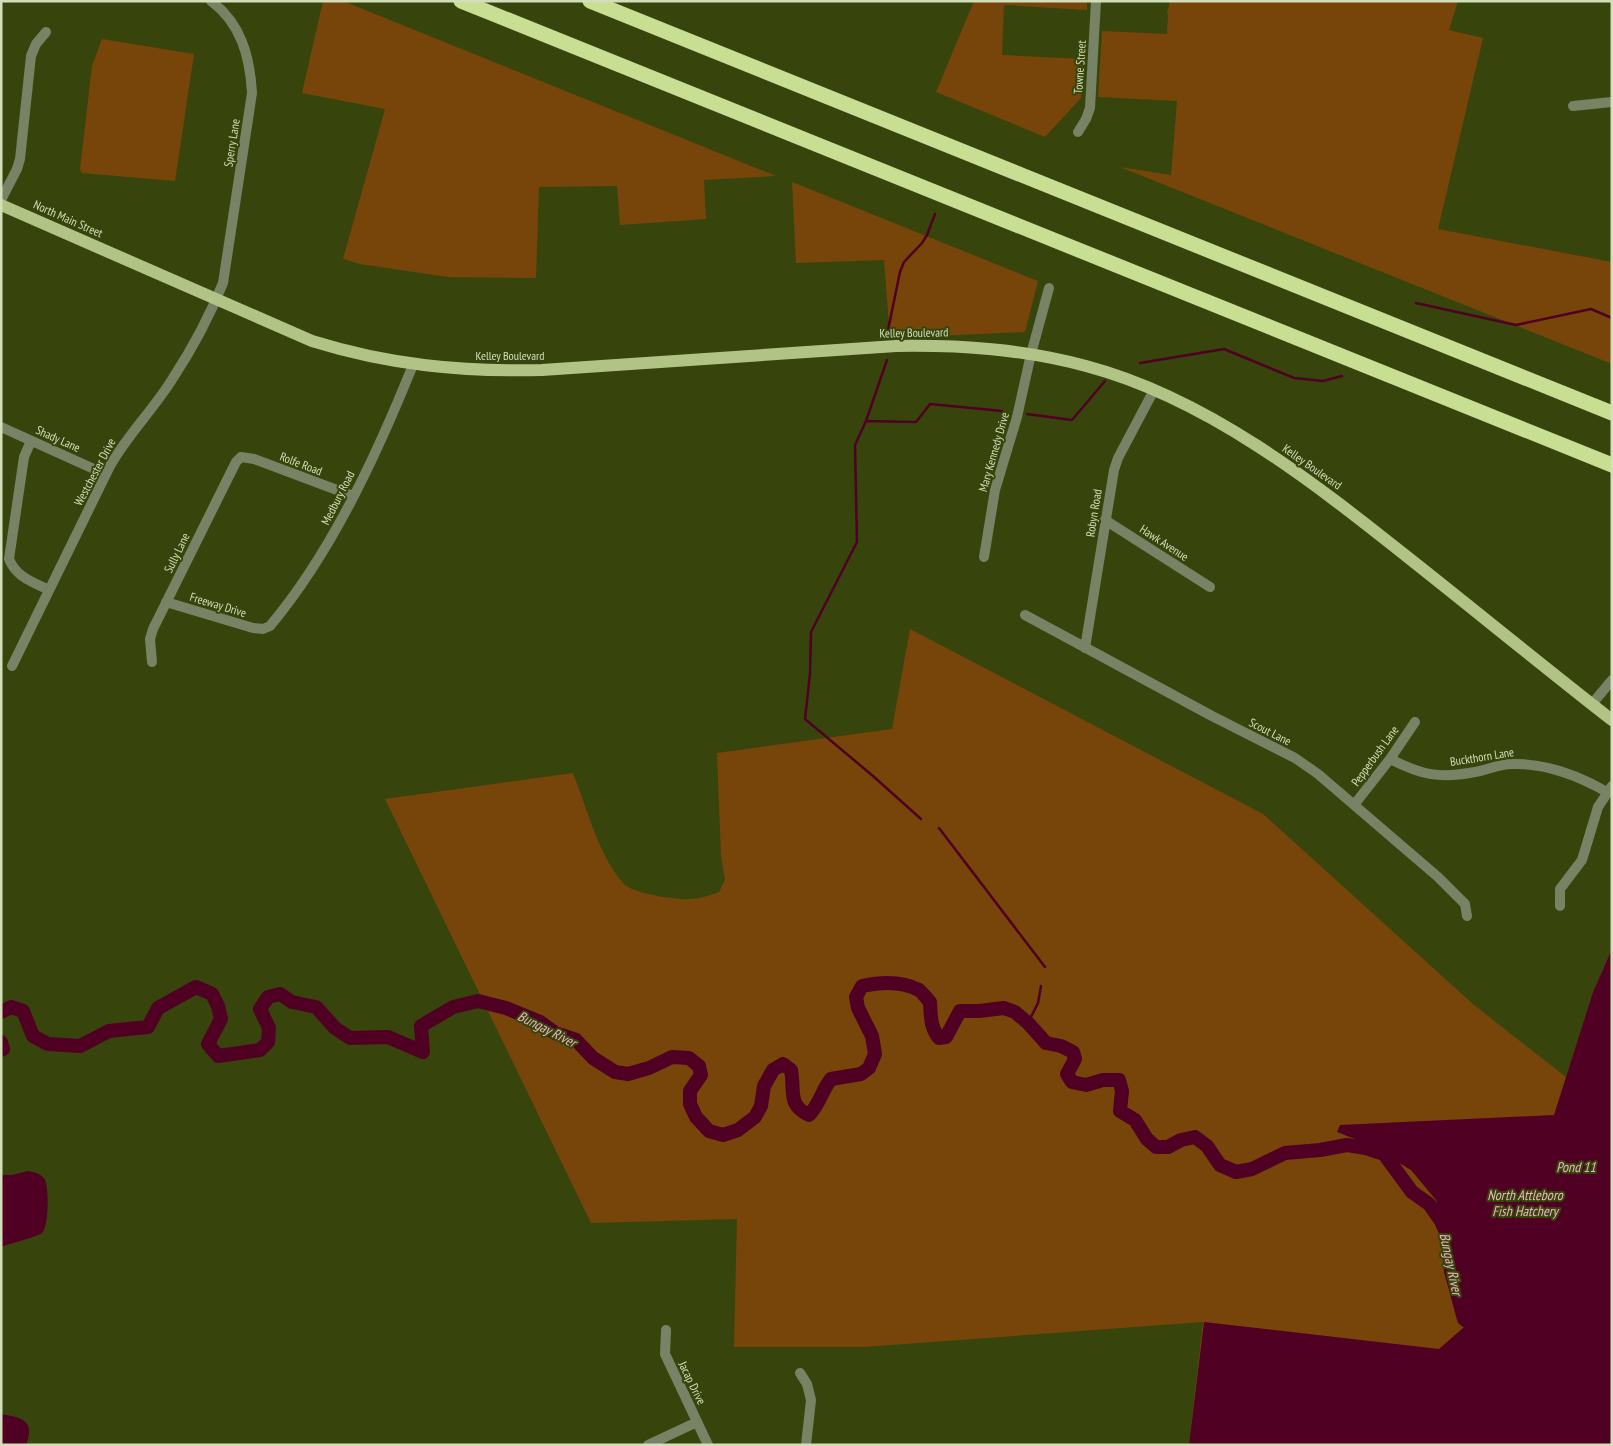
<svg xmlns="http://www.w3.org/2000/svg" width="1613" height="1446" font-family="'PT Sans Narrow',sans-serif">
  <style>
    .green { fill: #77450a }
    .water { fill: #4f0023 }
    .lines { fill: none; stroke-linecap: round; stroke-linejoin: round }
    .stream { stroke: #4f0023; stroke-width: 2.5 }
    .river { stroke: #4f0023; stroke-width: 14 }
    .minor { stroke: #788264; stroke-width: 10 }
    .major { stroke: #b1c486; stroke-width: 12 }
    .highway { stroke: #c7de93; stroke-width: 15 }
    .labels { text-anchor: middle; stroke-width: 4; stroke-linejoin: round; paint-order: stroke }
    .street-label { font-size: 12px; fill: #d3dfbb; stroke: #37450c }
    .water-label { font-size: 14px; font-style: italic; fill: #eeb4c2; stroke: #37450c }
  </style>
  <rect width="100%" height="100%" fill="#37450c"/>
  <path class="green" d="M 323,1 L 343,1 L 776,176 L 704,180 L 706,219 L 620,225 L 617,186 L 539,187 L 536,278 L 448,277 L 360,264 L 343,259 L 385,109 L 302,93 Z
    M 974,1 L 1087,1 L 1087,10 L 1004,5 L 1002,55 L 1084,59 L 1081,98 L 1045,137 L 936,92 Z
    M 1170,1 L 1458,1 L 1449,30 L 1483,38 L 1438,229 L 1612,262 L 1612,364 L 1120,167 L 1171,175 L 1177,101 L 1098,97 L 1102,31 L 1167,34 L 1168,15 L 1167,13 Z
    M 102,39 L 194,54 L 175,181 L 82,173 L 80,169 L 92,66 Z
    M 792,182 L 1038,281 L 1025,332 L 890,338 L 884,260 L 796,263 Z
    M 910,629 L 1263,814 L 1474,1005 L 1566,1077 L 1593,992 L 1612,949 L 1612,1445 L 1189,1445 L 1203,1322 L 864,1347 L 734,1347 L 737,1219 L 591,1223 L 385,799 L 573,773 C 586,806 600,859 624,884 C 631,891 653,895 663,897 C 687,900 696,901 719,892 L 725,880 L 721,855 L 717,753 L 892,729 Z"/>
  <path class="water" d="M 1612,949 L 1612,1445 L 1189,1445 L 1204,1322 L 1439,1349 L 1471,1321 L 1467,1318 L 1464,1312 L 1436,1221 L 1438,1208 L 1436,1200 L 1411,1170 L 1365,1143 L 1337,1132 L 1340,1125 L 1554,1115 L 1593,992 Z
    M 28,1171 C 35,1172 42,1174 45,1180 C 49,1189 49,1226 42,1233 C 39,1236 9,1244 1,1247 L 1,1175 L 12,1175 Z
    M 1,1414 C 11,1416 27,1417 29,1429 C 30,1433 27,1440 27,1445 L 1,1445 Z"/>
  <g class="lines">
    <path class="stream" d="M 1416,303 L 1516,325 L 1591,309 L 1612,318
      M 887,335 L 900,272 L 904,262 L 922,243 L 927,235 L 935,214
      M 1140,363 L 1224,349 L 1294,378 L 1323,381 L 1342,376
      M 1027,414 L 1072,420 L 1105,381
      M 866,421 L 887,360
      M 921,819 L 873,776 L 805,719 L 810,674 L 811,632 L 857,542 L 855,445 L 866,421 L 916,422 L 930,404 L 1002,411
      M 939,828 L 1045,967
      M 1028,1023 L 1038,1003 L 1041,986
      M 1394,1165 L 1399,1160"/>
    <path class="river" d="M 1,1012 L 11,1007 L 23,1011 L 33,1036 L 48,1044 L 80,1046 L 109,1031 L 148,1027 L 158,1008 L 196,987 L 212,994 L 218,1006 L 221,1019 L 208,1044 L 218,1056 L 260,1050 L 268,1042 L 269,1028 L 260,1009 L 268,997 L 280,994 L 292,1002 L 316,1007 L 335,1028 L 350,1038 L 388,1037 L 423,1052 L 421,1026 L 453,1007 L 478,1001 L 506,1008 L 540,1022 L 555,1033 L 576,1040 L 593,1058 L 615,1072 L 628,1074 L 649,1068 L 672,1057 L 689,1058 L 699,1066 L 701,1075 L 690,1091 L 690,1104 L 696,1117 L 709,1131 L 723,1135 L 738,1130 L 755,1117 L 761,1106 L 764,1086 L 773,1070 L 783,1064 L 791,1070 C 795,1091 787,1105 809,1115 C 820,1104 822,1090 831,1079 L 861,1074 L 869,1068 L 875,1054 L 872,1036 L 858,1008 L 856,997 L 862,986 C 880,982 902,981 919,990 C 923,993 927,999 930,1002 C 931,1016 930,1027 939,1038 L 946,1037 L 960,1011 L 979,1011 L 1004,1008 L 1015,1012 L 1028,1023 L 1046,1043 L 1061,1046 L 1073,1052 L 1075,1059 L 1067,1074 L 1072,1082 L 1086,1085 L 1103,1080 L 1119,1080 L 1122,1091 L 1120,1111 L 1135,1120 L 1147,1139 L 1156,1147 L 1168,1147 L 1181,1140 L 1195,1137 L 1207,1146 L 1220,1165 L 1236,1172 L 1252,1169 L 1285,1153 L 1320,1150 L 1347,1145 L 1366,1148 L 1384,1154 L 1412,1192 L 1429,1204 L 1441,1221 L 1445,1230
      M 1,1042 L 3,1049 L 1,1050
      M 1449,1251 L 1451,1271 L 1464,1319 L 1468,1322 L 1473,1322 L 1482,1312"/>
    <path class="minor" d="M 1573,106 L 1612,102
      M 1078,132 L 1086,119 L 1090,108 L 1096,1
      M 1,200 L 17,169 L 20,159 L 31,56 L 36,44 L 46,32
      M 1,427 L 105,474
      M 31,441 L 24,457 L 9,559 C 16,577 33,582 49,590
      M 1105,520 L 1210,587
      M 984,557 L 995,490 L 1017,417 L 1031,354 L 1049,288
      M 166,602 L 253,628 L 263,629 L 270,626 C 332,552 377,454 413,365
      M 1025,615 L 1212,716 L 1295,758 L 1318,774 L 1438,877 L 1465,904 L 1467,916
      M 1085,648 L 1114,470 L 1118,458 L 1154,390
      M 152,662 L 150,639 L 153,629 L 228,478 L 236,462 L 241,457 L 254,459 L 353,496
      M 12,666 L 110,466 C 128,434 154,409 173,378 C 192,349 210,315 223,283 L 252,93 C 250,57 241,23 211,1
      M 1592,704 L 1612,680
      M 1390,759 C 1422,775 1439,779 1475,772 C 1487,770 1500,764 1512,764 C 1545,763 1579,776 1607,792
      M 1354,805 L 1390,759 L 1415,722
      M 1560,906 L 1560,889 L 1582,860 L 1598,807 L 1612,786
      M 666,1330 L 665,1354 L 708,1445
      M 800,1373 L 807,1384 L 811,1400 L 806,1445
      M 648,1445 L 697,1422"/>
    <path class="major" d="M 1,205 L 312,341 C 389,365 462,372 542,370 L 896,346 C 962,345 1022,349 1086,366 C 1207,398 1313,482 1410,559 C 1477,612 1544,667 1612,720"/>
    <path class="highway" d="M 461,1 L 1612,465
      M 590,1 L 1612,413"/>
  </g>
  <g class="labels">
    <g class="street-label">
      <text transform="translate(1080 67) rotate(-86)" y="4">Towne Street</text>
      <text transform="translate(232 143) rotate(-81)" y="4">Sperry Lane</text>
      <text transform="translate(68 219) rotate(24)" y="4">North Main Street</text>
      <text transform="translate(914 333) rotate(-1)" y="4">Kelley Boulevard</text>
      <text x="510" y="360">Kelley Boulevard</text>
      <text transform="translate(58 439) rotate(24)" y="4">Shady Lane</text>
      <text transform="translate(994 452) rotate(-74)" y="4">Mary Kennedy Drive</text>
      <text transform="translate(301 464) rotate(21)" y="4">Rolfe Road</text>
      <text transform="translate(1312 467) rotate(35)" y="4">Kelley Boulevard</text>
      <text transform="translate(95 472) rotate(-62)" y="4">Westchester Drive</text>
      <text transform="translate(338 498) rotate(-63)" y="4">Medbury Road</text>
      <text transform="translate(1094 513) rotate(-81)" y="4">Robyn Road</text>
      <text transform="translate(1164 543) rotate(33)" y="4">Hawk Avenue</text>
      <text transform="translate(177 553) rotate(-64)" y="4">Sully Lane</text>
      <text transform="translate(218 605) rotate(17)" y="4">Freeway Drive</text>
      <text transform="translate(1270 732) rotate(27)" y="4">Scout Lane</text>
      <text transform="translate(1375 756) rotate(-54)" y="4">Pepperbush Lane</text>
      <text transform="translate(1482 757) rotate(-9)" y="4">Buckthorn Lane</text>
      <text transform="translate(692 1383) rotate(64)" y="4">Jacap Drive</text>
    </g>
    <g class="water-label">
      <text transform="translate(547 1029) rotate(27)" y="5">Bungay River</text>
      <text x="1576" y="1172">Pond 11</text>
      <text x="1525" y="1200">North Attleboro<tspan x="1525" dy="16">Fish Hatchery</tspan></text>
      <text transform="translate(1451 1264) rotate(78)" y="5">Bungay River</text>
    </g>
  </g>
  <rect width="1613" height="1446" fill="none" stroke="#d3dfbb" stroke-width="5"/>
</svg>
